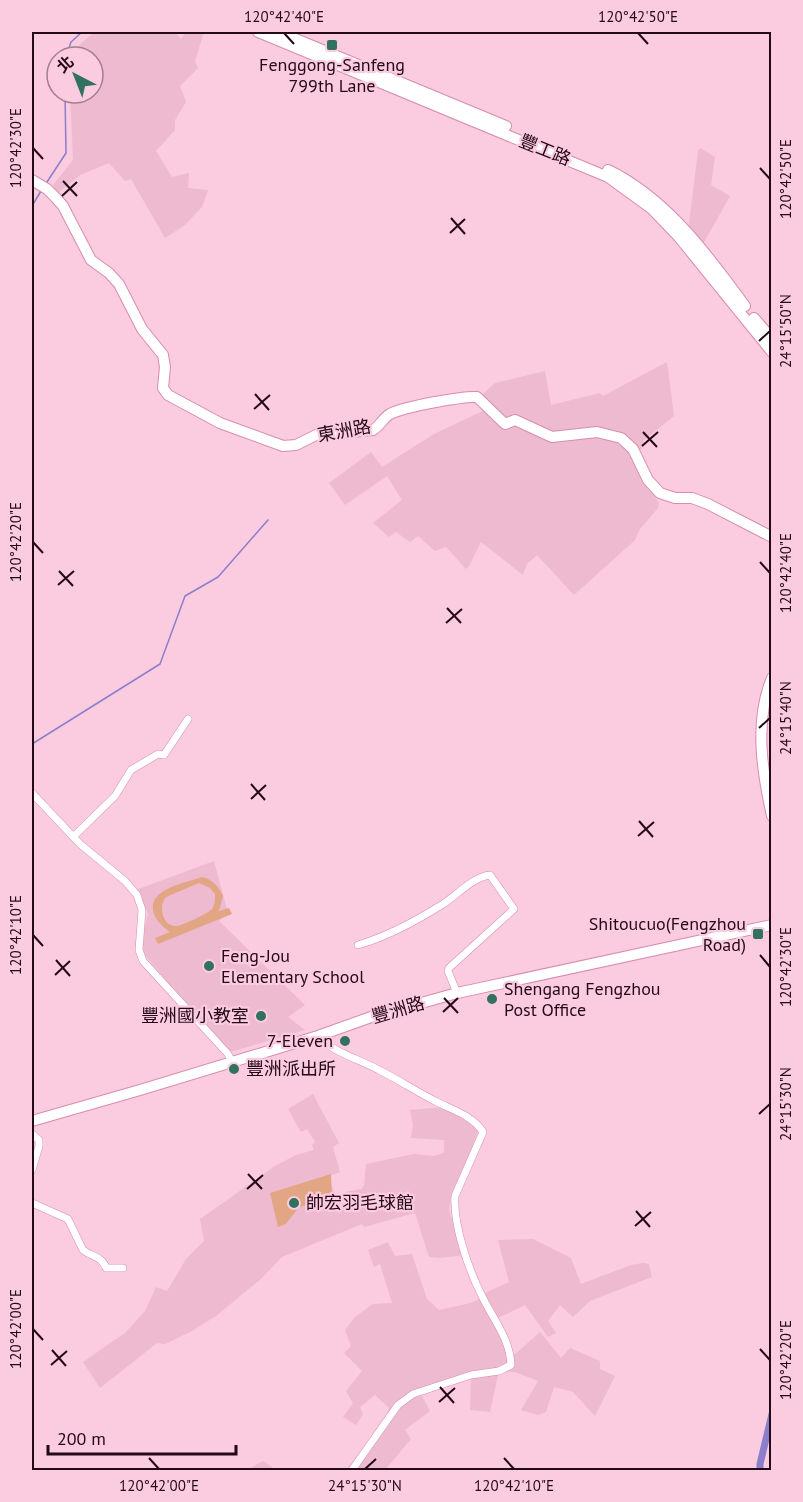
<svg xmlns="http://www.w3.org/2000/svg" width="803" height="1502" font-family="'PT Sans','Noto Sans TC',sans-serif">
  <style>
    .built { fill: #edbad0 }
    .green { fill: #e2a685; fill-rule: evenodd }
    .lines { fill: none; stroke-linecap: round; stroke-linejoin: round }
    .stream { stroke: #8b7fca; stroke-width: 1.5 }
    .canal { stroke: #8b7fca; stroke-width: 7 }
    .street-casing { stroke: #d78caf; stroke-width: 8 }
    .secondary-casing { stroke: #d78caf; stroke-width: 12 }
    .street { stroke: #fff; stroke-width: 7 }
    .secondary { stroke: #fff; stroke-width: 10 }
    .ticks { fill: none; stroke: #240917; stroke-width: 2 }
    .poi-dot { fill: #32715d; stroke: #fbcbe0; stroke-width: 2 }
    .labels { text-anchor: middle; stroke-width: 4.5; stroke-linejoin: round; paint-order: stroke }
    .poi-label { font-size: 18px; fill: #240917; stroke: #fbcbe0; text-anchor: start }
    .street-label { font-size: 18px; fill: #240917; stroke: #fbcbe0 }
    .neatline { fill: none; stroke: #240917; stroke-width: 2 }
    .ticks-label { font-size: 15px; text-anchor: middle; fill: #240917 }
  </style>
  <rect width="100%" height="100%" fill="#fbcbe0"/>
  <path class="built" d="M 94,32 L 175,32 L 181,39 L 186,32 L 204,32 L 195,61 L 198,68 L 180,86 L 186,102 L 175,120 L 175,130 L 156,151 L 172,177 L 189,173 L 188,188 L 208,190 L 202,207 L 185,225 L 165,238 L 131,179 L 125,181 L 109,163 L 80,175 L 58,193 L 53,185 L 73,160 L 70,93 L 93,93 L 93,57 L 69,57 L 76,48 Z
    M 700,148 L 715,157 L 711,185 L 730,196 L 702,246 L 688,231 L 698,151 Z
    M 667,362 L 674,416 L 643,441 L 644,445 L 639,452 L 639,469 L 659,504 L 658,508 L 640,529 L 635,540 L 574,595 L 537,555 L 527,564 L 523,575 L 481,542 L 469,566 L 466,569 L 446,547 L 435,551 L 418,536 L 410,542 L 396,532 L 389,537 L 373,523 L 402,500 L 387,476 L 345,505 L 329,483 L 371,452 L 382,467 L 434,434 L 491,407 L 482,395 L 495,383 L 545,371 L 551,405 L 600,393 L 603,396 Z
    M 214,861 L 228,913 L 219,921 L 305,1005 L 288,1017 L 305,1030 L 227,1053 L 140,949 L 148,914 L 136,890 Z
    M 313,1094 L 339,1143 L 333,1147 L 340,1172 L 329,1176 L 335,1196 L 333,1197 L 335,1207 L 348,1201 L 345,1192 L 362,1189 L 364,1185 L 366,1164 L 414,1154 L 434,1156 L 444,1153 L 444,1140 L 411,1138 L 413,1125 L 410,1110 L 445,1107 L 463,1116 L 477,1128 L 478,1132 L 466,1164 L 452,1192 L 450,1203 L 449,1211 L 464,1255 L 440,1258 L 429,1257 L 415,1213 L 364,1227 L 362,1224 L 357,1226 L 282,1257 L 261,1279 L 216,1316 L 192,1331 L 165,1344 L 157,1343 L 100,1388 L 83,1362 L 125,1333 L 145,1311 L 156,1287 L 167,1291 L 186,1259 L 204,1241 L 200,1219 L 275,1166 L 296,1155 L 314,1150 L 312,1145 L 315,1142 L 307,1129 L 301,1132 L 288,1109 Z
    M 533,1239 L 571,1258 L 581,1284 L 631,1265 L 643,1263 L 649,1264 L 652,1277 L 590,1301 L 573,1317 L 560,1305 L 548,1321 L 556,1333 L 548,1337 L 525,1305 L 498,1318 L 485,1293 L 509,1282 L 498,1240 Z
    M 388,1242 L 395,1256 L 412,1254 L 427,1299 L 439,1310 L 471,1303 L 481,1298 L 506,1346 L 514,1355 L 540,1332 L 561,1358 L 570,1348 L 600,1361 L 600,1369 L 615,1376 L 595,1416 L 573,1392 L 554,1387 L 546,1412 L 538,1415 L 521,1410 L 538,1381 L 515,1372 L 506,1372 L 498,1375 L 490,1412 L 470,1410 L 471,1379 L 421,1394 L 430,1411 L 405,1430 L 411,1439 L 385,1470 L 346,1470 L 385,1420 L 389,1408 L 375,1395 L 360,1407 L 363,1414 L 356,1425 L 343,1417 L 353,1403 L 346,1391 L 362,1371 L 344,1353 L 351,1346 L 345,1330 L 355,1317 L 373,1304 L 392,1303 L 380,1264 L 374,1267 L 368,1250 Z
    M 263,1461 L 276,1470 L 247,1470 Z"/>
  <path class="green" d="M 202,877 C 212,879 219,887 223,896 L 219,911 L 229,908 L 232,914 L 158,944 L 155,938 L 170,932 C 163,927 158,923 154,914 C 145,889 186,883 202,877 ZM 199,883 L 210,888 L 215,894 C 215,900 215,904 212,909 C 209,913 183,925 177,926 C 162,927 158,906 166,897 Z
    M 331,1174 L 332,1199 L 299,1207 L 286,1224 L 278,1227 L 270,1193 Z"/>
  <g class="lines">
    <path class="stream" d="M 66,57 L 71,42 L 82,32
      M 47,182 L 66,153 L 65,93
      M 32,206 L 41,191
      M 32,744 L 160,664 L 185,596 L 218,577 L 268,520"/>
    <path class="canal" d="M 760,1470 L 760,1464 L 772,1414"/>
    <defs>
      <path id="street" d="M 32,793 L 80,844 L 125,881 L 137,895 L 142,910 L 139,950 L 143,961 L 228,1054 L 232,1062
        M 74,836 L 115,796 L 131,770 L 158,754 L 164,755 L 188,719
        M 358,945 C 389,936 416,921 443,904 C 457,895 473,877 490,875 L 514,909 L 449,968 L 448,971 L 457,993
        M 318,1036 C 334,1053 359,1059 379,1070 C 399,1080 417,1092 437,1102 C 453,1110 473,1116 483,1132 L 455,1196 C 453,1224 468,1268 481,1294 C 492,1318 510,1338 511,1365 L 499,1371 L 471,1375 L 413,1394 L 398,1405 L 352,1470
        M 32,1134 L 39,1140 L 39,1146 L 32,1170
        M 32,1203 L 68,1219 L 83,1250 C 92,1257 102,1256 106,1268 L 123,1268"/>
      <path id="secondary" d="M 258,32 L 608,177 L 652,209 L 678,236 L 772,352
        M 279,32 L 506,126
        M 608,170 C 666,198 708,255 745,306
        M 32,180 L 47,189 L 56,198 L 63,206 L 91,260 L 109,273 L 119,284 L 142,329 L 163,355 L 165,367 L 163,388 L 168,395 L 220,423 L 283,446 L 296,445 L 316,435 L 373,430 C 380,426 383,418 390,414 C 403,407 462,396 477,397 L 505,424 L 515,420 L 552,437 L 597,432 L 621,438 L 633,449 L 648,480 L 660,493 L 675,498 L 692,498 L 708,504 L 772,537
        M 754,318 L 772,339
        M 772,678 C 754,721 762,771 772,816
        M 32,1121 L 140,1090 L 318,1036 L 371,1017 L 457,993 L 772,925"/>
    </defs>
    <use href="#street" class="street-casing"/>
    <use href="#secondary" class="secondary-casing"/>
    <use href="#street" class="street"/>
    <use href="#secondary" class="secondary"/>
  </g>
  <path class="ticks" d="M 284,33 L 294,44M 638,33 L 648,44M 33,148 L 43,159M 760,168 L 770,179M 63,181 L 77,196M 62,196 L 77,182M 451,218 L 465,234M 450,233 L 465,219M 759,341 L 770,331M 255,394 L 269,410M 254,409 L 270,395M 643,432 L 657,447M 642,446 L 658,432M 33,542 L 43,553M 760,562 L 770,573M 59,571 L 73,586M 58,585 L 74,571M 447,608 L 461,623M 446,623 L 462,609M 759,728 L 770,718M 251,784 L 265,800M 251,799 L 266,785M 639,821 L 653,837M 638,836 L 654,822M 33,935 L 43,946M 760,955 L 770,967M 56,960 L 70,976M 55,975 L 70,961M 444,998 L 458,1013M 443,1012 L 458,998M 759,1114 L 770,1104M 248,1174 L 262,1189M 247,1189 L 263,1175M 636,1211 L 650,1227M 635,1226 L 651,1212M 33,1329 L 43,1340M 760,1349 L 770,1360M 52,1350 L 66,1366M 51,1365 L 67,1351M 440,1387 L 454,1403M 439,1402 L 455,1388M 149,1458 L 159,1469M 504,1458 L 514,1469M 365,1469 L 376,1459"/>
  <g class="poi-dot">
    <rect x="326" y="39" width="12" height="12" rx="3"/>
    <rect x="752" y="928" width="12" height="12" rx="3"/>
    <circle cx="209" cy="966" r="6"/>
    <circle cx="492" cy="999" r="6"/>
    <circle cx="261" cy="1016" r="6"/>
    <circle cx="345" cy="1041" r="6"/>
    <circle cx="234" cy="1069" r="6"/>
    <circle cx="294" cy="1203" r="6"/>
  </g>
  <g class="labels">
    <g class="poi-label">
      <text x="332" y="71" text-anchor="middle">Fenggong-Sanfeng<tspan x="332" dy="21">799th Lane</tspan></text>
      <text x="746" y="930" text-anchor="end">Shitoucuo(Fengzhou<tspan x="746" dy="21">Road)</tspan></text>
      <text x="221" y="962">Feng-Jou<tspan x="221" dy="21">Elementary School</tspan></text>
      <text x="504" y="995">Shengang Fengzhou<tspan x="504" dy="21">Post Office</tspan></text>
      <text x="249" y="1022" text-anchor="end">豐洲國小教室</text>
      <text x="333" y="1047" text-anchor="end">7-Eleven</text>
      <text x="246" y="1075">豐洲派出所</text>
      <text x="306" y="1209">帥宏羽毛球館</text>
    </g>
    <g class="street-label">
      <text transform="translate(545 150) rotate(22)" y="6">豐工路</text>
      <text transform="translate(344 431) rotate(-10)" y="6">東洲路</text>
      <text transform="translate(398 1010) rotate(-16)" y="6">豐洲路</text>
    </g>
  </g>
  <rect width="803" height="1502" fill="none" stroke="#fbcbe0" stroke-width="66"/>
  <g transform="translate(75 75) rotate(318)"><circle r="28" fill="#fbcbe0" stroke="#a57d90" stroke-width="1.5"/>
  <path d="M0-4.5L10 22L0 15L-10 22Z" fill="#32715d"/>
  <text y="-9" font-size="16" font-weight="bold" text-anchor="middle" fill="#240917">北</text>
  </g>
  <path d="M48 1445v9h188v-9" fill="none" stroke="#240917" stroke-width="3"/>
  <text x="57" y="1445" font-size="18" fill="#240917" stroke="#fbcbe0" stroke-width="4.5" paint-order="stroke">200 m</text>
  <rect x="33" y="33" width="737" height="1436" class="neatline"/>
  <g class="ticks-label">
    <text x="284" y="22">120°42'40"E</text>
    <text x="638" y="22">120°42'50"E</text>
    <text transform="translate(16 148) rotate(-90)" y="5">120°42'30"E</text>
    <text transform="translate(786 179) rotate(-90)" y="5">120°42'50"E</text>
    <text transform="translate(786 331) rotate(-90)" y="5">24°15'50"N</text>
    <text transform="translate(16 542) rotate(-90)" y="5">120°42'20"E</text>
    <text transform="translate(786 573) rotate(-90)" y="5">120°42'40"E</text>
    <text transform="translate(786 718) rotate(-90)" y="5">24°15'40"N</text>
    <text transform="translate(16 935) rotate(-90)" y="5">120°42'10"E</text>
    <text transform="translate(786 967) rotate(-90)" y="5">120°42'30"E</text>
    <text transform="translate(786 1104) rotate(-90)" y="5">24°15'30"N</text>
    <text transform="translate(16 1329) rotate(-90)" y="5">120°42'00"E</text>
    <text transform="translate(786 1360) rotate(-90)" y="5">120°42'20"E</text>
    <text x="159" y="1491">120°42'00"E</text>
    <text x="365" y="1491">24°15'30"N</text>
    <text x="514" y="1491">120°42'10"E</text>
  </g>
</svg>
